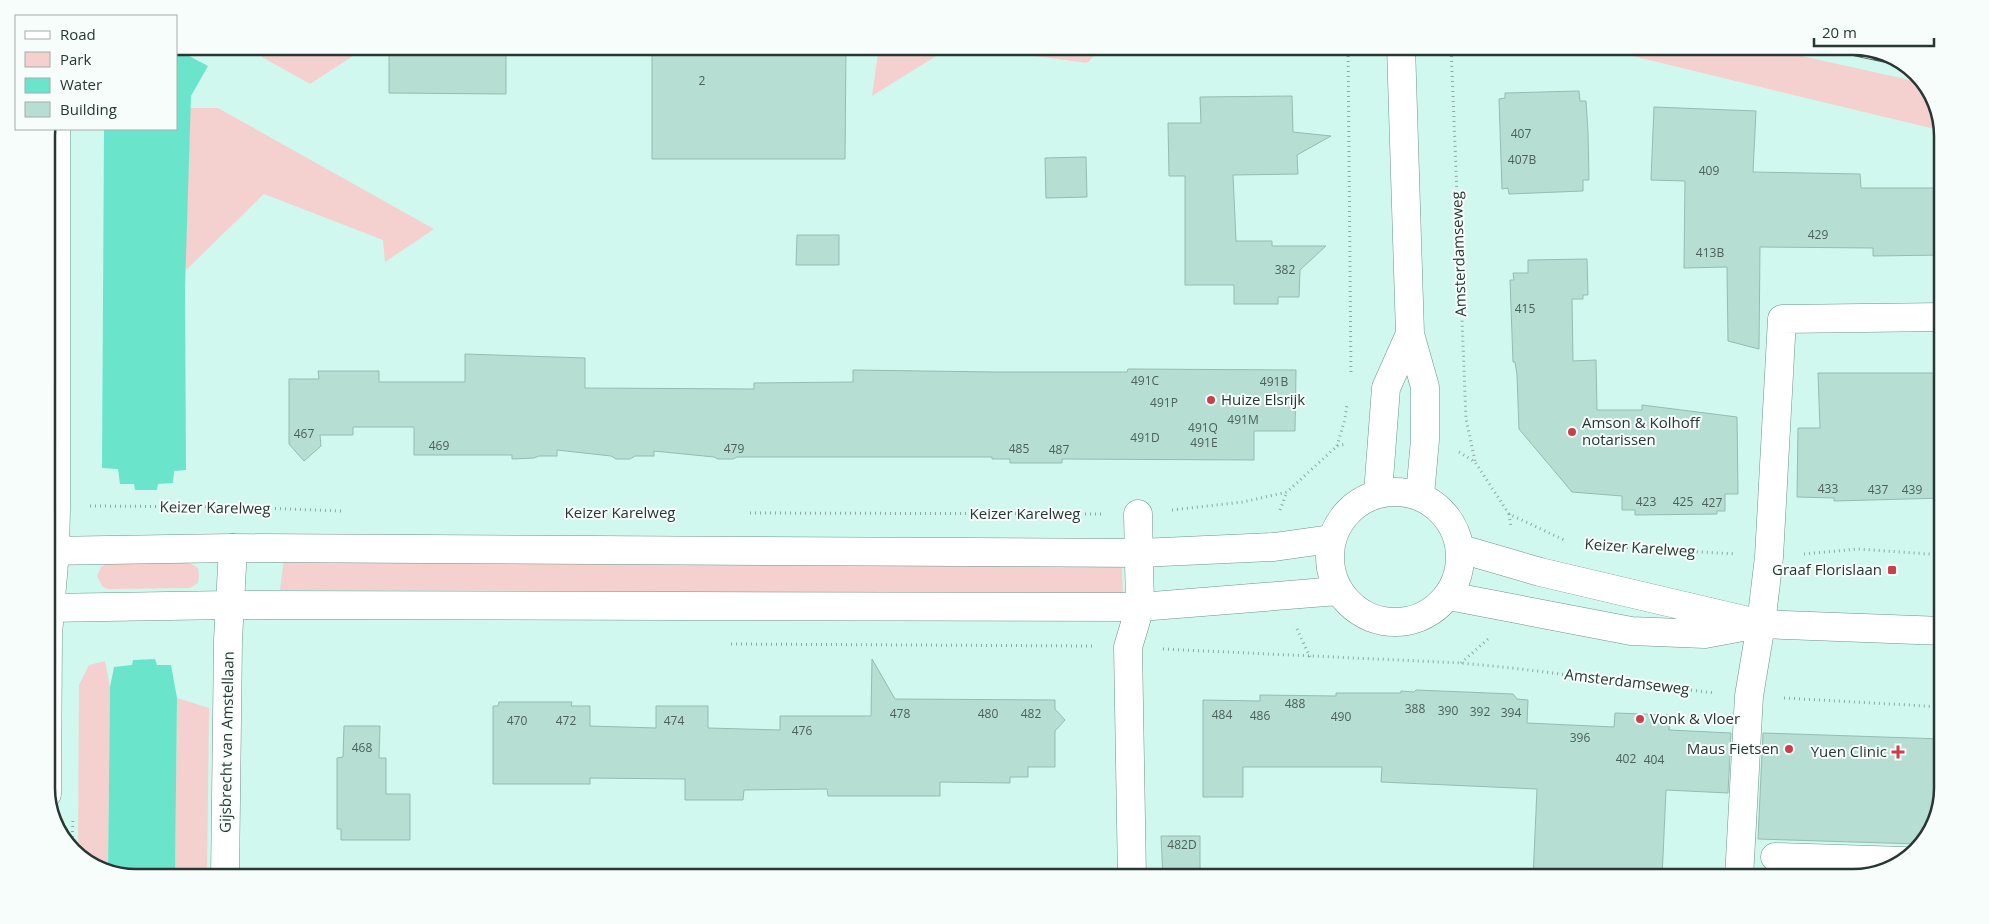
<svg xmlns="http://www.w3.org/2000/svg" width="1989" height="924" font-family="'Open Sans',sans-serif">
  <style>
    .green { fill: #f4d0ce }
    .water { fill: #6ae5cc }
    .building { fill: #b6ded3; stroke: #96bcb2 }
    .lines { fill: none; stroke-linecap: round; stroke-linejoin: round }
    .minor-casing { stroke: #6e9389; stroke-width: 29 }
    .major-casing { stroke: #6e9389; stroke-width: 29 }
    .path { stroke: #8caaa3; stroke-width: 3; stroke-dasharray: 1 4; stroke-linecap: butt }
    .minor { stroke: #fff; stroke-width: 28 }
    .major { stroke: #fff; stroke-width: 28 }
    .rail-casing { stroke: #425550; stroke-width: 5.5 }
    .rail { stroke: #f6fdfb; stroke-width: 4; stroke-dasharray: 11; stroke-linecap: butt }
    .poi-dot { fill: #ce3e49; stroke: #f6fdfb; stroke-width: 2 }
    .labels { text-anchor: middle; stroke-width: 4; stroke-linejoin: round; paint-order: stroke }
    .number-label { font-size: 12px; fill: #4c615b }
    .street-label { font-size: 15px; fill: #283733; stroke: #f6fdfb }
    .poi-label { font-size: 15px; fill: #283733; stroke: #f6fdfb; text-anchor: start }
    .rim { fill: none; stroke: #283733; stroke-width: 2.5 }
  </style>
  <rect width="100%" height="100%" fill="#d0f8ee"/>
  <path class="green" d="M 263,46 L 356,46 L 356,54 L 310,84 L 262,57 Z
    M 879,46 L 952,46 L 872,96 Z
    M 959,46 L 1104,46 L 1087,63 Z
    M 1591,46 L 1757,46 L 1923,83 L 1927,86 L 1943,131 Z
    M 190,108 L 218,108 L 434,229 L 385,262 L 383,240 L 264,194 L 185,271 Z
    M 284,558 C 563,566 843,565 1122,563 L 1123,597 L 574,591 L 280,590 Z
    M 110,561 L 188,562 L 198,568 L 199,575 L 198,583 L 190,588 L 107,589 L 102,586 L 97,576 L 101,567 Z
    M 105,661 L 110,687 L 108,872 L 102,871 L 78,851 L 79,685 L 89,665 Z
    M 177,698 L 209,708 L 207,878 L 175,878 Z"/>
  <path class="water" d="M 176,49 L 208,66 L 191,96 L 185,288 L 186,470 L 174,471 L 173,483 L 158,484 L 157,490 L 135,490 L 134,484 L 120,484 L 118,469 L 102,468 L 104,129 L 176,129 Z
    M 155,659 L 157,665 L 171,665 L 177,698 L 175,878 L 136,878 L 108,872 L 110,687 L 114,667 L 132,665 L 133,660 Z"/>
  <path class="building" d="M 389,46 L 506,46 L 506,94 L 389,93 Z
    M 652,46 L 846,46 L 845,159 L 652,159 Z
    M 1579,91 L 1580,101 L 1586,101 L 1588,132 L 1589,180 L 1583,180 L 1583,191 L 1509,194 L 1508,188 L 1502,189 L 1499,99 L 1505,98 L 1505,93 Z
    M 1292,96 L 1293,132 L 1331,136 L 1297,155 L 1298,174 L 1233,175 L 1236,241 L 1272,241 L 1272,246 L 1326,246 L 1300,270 L 1299,297 L 1278,297 L 1278,304 L 1234,304 L 1234,285 L 1185,285 L 1185,176 L 1169,176 L 1168,123 L 1201,123 L 1200,97 Z
    M 1654,107 L 1756,111 L 1753,172 L 1860,174 L 1861,188 L 1943,188 L 1943,255 L 1873,256 L 1873,248 L 1760,247 L 1759,349 L 1728,341 L 1727,267 L 1684,268 L 1685,181 L 1651,180 Z
    M 1086,157 L 1087,197 L 1046,198 L 1045,158 Z
    M 797,235 L 839,235 L 839,265 L 796,265 Z
    M 1587,259 L 1588,295 L 1583,295 L 1583,299 L 1572,299 L 1573,361 L 1596,360 L 1597,410 L 1642,410 L 1642,405 L 1737,417 L 1738,494 L 1725,494 L 1725,511 L 1717,511 L 1717,514 L 1635,515 L 1635,510 L 1622,510 L 1622,496 L 1572,492 L 1519,429 L 1517,375 L 1515,362 L 1513,362 L 1510,280 L 1514,280 L 1513,273 L 1528,273 L 1528,260 Z
    M 465,354 L 585,358 L 585,388 L 754,389 L 754,383 L 853,382 L 853,370 L 994,372 L 1127,372 L 1128,369 L 1296,370 L 1295,431 L 1254,431 L 1254,460 L 1062,459 L 1062,463 L 1010,463 L 1010,459 L 992,459 L 992,457 L 737,457 L 733,459 L 718,459 L 714,457 L 654,451 L 654,456 L 635,456 L 630,459 L 616,459 L 611,456 L 557,450 L 557,456 L 539,456 L 534,458 L 512,459 L 512,455 L 414,455 L 414,427 L 353,427 L 353,435 L 320,435 L 321,446 L 304,461 L 289,444 L 289,379 L 319,379 L 318,371 L 379,371 L 379,382 L 465,382 Z
    M 1818,373 L 1943,373 L 1943,498 L 1834,501 L 1834,498 L 1797,497 L 1798,428 L 1820,428 Z
    M 872,659 L 895,699 L 1055,700 L 1055,709 L 1065,720 L 1055,731 L 1055,767 L 1028,767 L 1028,777 L 1010,777 L 1010,783 L 940,782 L 940,796 L 828,796 L 827,789 L 744,790 L 743,800 L 685,800 L 685,779 L 590,778 L 590,784 L 493,784 L 493,706 L 498,706 L 499,702 L 572,702 L 571,706 L 590,706 L 590,726 L 656,728 L 656,706 L 708,706 L 708,728 L 780,730 L 780,716 L 871,716 Z
    M 1416,690 L 1513,694 L 1517,699 L 1528,700 L 1527,723 L 1614,727 L 1615,713 L 1670,715 L 1669,730 L 1731,733 L 1728,793 L 1666,790 L 1662,878 L 1533,878 L 1537,789 L 1381,782 L 1382,767 L 1243,767 L 1243,797 L 1203,797 L 1203,700 L 1260,701 L 1260,695 L 1336,696 L 1336,693 L 1401,693 L 1401,691 L 1414,692 Z
    M 344,726 L 380,726 L 379,758 L 386,758 L 386,794 L 410,794 L 410,840 L 341,840 L 341,829 L 337,829 L 337,758 L 343,757 Z
    M 1763,733 L 1943,739 L 1943,788 L 1936,822 L 1918,844 L 1758,839 Z
    M 1161,836 L 1200,836 L 1200,878 L 1163,878 Z"/>
  <g class="lines">
    <defs>
      <path id="minor" d="M 47,794 L 48,634 L 55,551 L 56,508 L 56,129
        M 1775,857 L 1904,861
        M 225,878 L 228,640 L 233,548
        M 1132,878 L 1128,647 L 1140,607 L 1138,514
        M 1739,878 L 1749,696 L 1761,624 L 1769,557 L 1782,319 L 1943,317"/>
      <path id="major" d="M 1401,46 L 1410,334 L 1425,387 L 1425,440 L 1420,495
        M1330 557a65 65 0 1 1 130 0a65 65 0 1 1-130 0Z
        M 1378,493 L 1386,388 L 1410,334
        M 1461,549 L 1540,572 L 1761,624 L 1943,631
        M 46,551 L 233,548 L 1140,553 L 1274,547 L 1331,539
        M 1449,596 L 1631,631 L 1705,634 L 1748,626
        M 46,608 L 229,605 L 1140,607 L 1338,591"/>
    </defs>
    <use href="#minor" class="minor-casing"/>
    <use href="#major" class="major-casing"/>
    <path class="path" d="M 1348,46 L 1351,376
      M 1451,46 L 1466,419 L 1475,461
      M 1337,446 L 1345,419 L 1347,404
      M 1459,452 L 1475,462 L 1509,514 L 1564,540
      M 90,506 L 236,507 L 341,511
      M 1172,510 L 1243,502 L 1287,492 L 1337,446 L 1346,444
      M 1280,510 L 1287,492
      M 750,513 L 1104,514
      M 1509,514 L 1511,527
      M 1587,545 L 1735,554
      M 1804,554 L 1858,549 L 1943,555
      M 1297,629 L 1310,657
      M 731,644 L 1092,646
      M 1163,649 L 1461,663 L 1512,668 L 1715,693
      M 1461,663 L 1488,639
      M 1784,698 L 1943,707
      M 72,847 L 73,817"/>
    <use href="#minor" class="minor"/>
    <use href="#major" class="major"/>
    <defs>
      <path id="rail" d="M 1820,46 L 1899,63"/>
    </defs>
    <use href="#rail" class="rail-casing"/>
    <use href="#rail" class="rail"/>
  </g>
  <g class="poi-dot">
    <circle cx="1211" cy="400" r="5"/>
    <circle cx="1572" cy="432" r="5"/>
    <rect x="1887" y="565" width="10" height="10" rx="2.5"/>
    <circle cx="1640" cy="719" r="5"/>
    <circle cx="1789" cy="749" r="5"/>
    <path d="M1895.5 744.5h5v5h5v5h-5v5h-5v-5h-5v-5h5z"/>
  </g>
  <g class="labels">
    <g class="number-label">
      <text x="702" y="85">2</text>
      <text x="1521" y="138">407</text>
      <text x="1522" y="164">407B</text>
      <text x="1709" y="175">409</text>
      <text x="1818" y="239">429</text>
      <text x="1710" y="257">413B</text>
      <text x="1285" y="274">382</text>
      <text x="1525" y="313">415</text>
      <text x="1145" y="385">491C</text>
      <text x="1274" y="386">491B</text>
      <text x="1164" y="407">491P</text>
      <text x="1243" y="424">491M</text>
      <text x="1203" y="432">491Q</text>
      <text x="304" y="438">467</text>
      <text x="1145" y="442">491D</text>
      <text x="1204" y="447">491E</text>
      <text x="439" y="450">469</text>
      <text x="734" y="453">479</text>
      <text x="1019" y="453">485</text>
      <text x="1059" y="454">487</text>
      <text x="1828" y="493">433</text>
      <text x="1878" y="494">437</text>
      <text x="1912" y="494">439</text>
      <text x="1646" y="506">423</text>
      <text x="1683" y="506">425</text>
      <text x="1712" y="507">427</text>
      <text x="1295" y="708">488</text>
      <text x="1415" y="713">388</text>
      <text x="1448" y="715">390</text>
      <text x="1480" y="716">392</text>
      <text x="1511" y="717">394</text>
      <text x="900" y="718">478</text>
      <text x="988" y="718">480</text>
      <text x="1031" y="718">482</text>
      <text x="1222" y="719">484</text>
      <text x="1260" y="720">486</text>
      <text x="1341" y="721">490</text>
      <text x="517" y="725">470</text>
      <text x="566" y="725">472</text>
      <text x="674" y="725">474</text>
      <text x="802" y="735">476</text>
      <text x="1580" y="742">396</text>
      <text x="362" y="752">468</text>
      <text x="1626" y="763">402</text>
      <text x="1654" y="764">404</text>
      <text x="1182" y="849">482D</text>
    </g>
    <g class="street-label">
      <text transform="translate(1459 254) rotate(-92)" y="5">Amsterdamseweg</text>
      <text transform="translate(215 508) rotate(1)" y="5">Keizer Karelweg</text>
      <text x="620" y="518">Keizer Karelweg</text>
      <text x="1025" y="519">Keizer Karelweg</text>
      <text transform="translate(1640 548) rotate(4)" y="5">Keizer Karelweg</text>
      <text transform="translate(1627 682) rotate(7)" y="5">Amsterdamseweg</text>
      <text transform="translate(227 742) rotate(-89)" y="5">Gijsbrecht van Amstellaan</text>
    </g>
    <g class="poi-label">
      <text x="1221" y="405">Huize Elsrijk</text>
      <text x="1582" y="428">Amson &amp; Kolhoff<tspan x="1582" dy="17">notarissen</tspan></text>
      <text x="1882" y="575" text-anchor="end">Graaf Florislaan</text>
      <text x="1650" y="724">Vonk &amp; Vloer</text>
      <text x="1779" y="754" text-anchor="end">Maus Fietsen</text>
      <text x="1887" y="757" text-anchor="end">Yuen Clinic</text>
    </g>
  </g>
  <path d="M0 0H1989V924H0ZM136 55H1853A81 81 0 0 1 1934 136V788A81 81 0 0 1 1853 869H136A81 81 0 0 1 55 788V136A81 81 0 0 1 136 55Z" fill="#f6fdfb" fill-rule="evenodd"/>
  <path class="rim" d="M136 55H1853A81 81 0 0 1 1934 136V788A81 81 0 0 1 1853 869H136A81 81 0 0 1 55 788V136A81 81 0 0 1 136 55Z"/>
  <rect x="15" y="15" width="162" height="115" fill="#f6fdfb" stroke="#a4aeab"/>
  <rect x="25" y="31" width="25" height="8" fill="#ffffff" stroke="#a4aeab"/>
  <text x="60" y="40" font-size="15" fill="#283733">Road</text>
  <rect x="25" y="52" width="25" height="15" fill="#f4d0ce" stroke="#a4aeab"/>
  <text x="60" y="65" font-size="15" fill="#283733">Park</text>
  <rect x="25" y="78" width="25" height="15" fill="#6ae5cc" stroke="#a4aeab"/>
  <text x="60" y="90" font-size="15" fill="#283733">Water</text>
  <rect x="25" y="102" width="25" height="15" fill="#b6ded3" stroke="#a4aeab"/>
  <text x="60" y="115" font-size="15" fill="#283733">Building</text>
  <path d="M1814 38v8h120v-8" fill="none" stroke="#283733" stroke-width="2.5"/>
  <text x="1822" y="38" font-size="15" fill="#283733" stroke="#f6fdfb" stroke-width="4" paint-order="stroke">20 m</text>
</svg>
